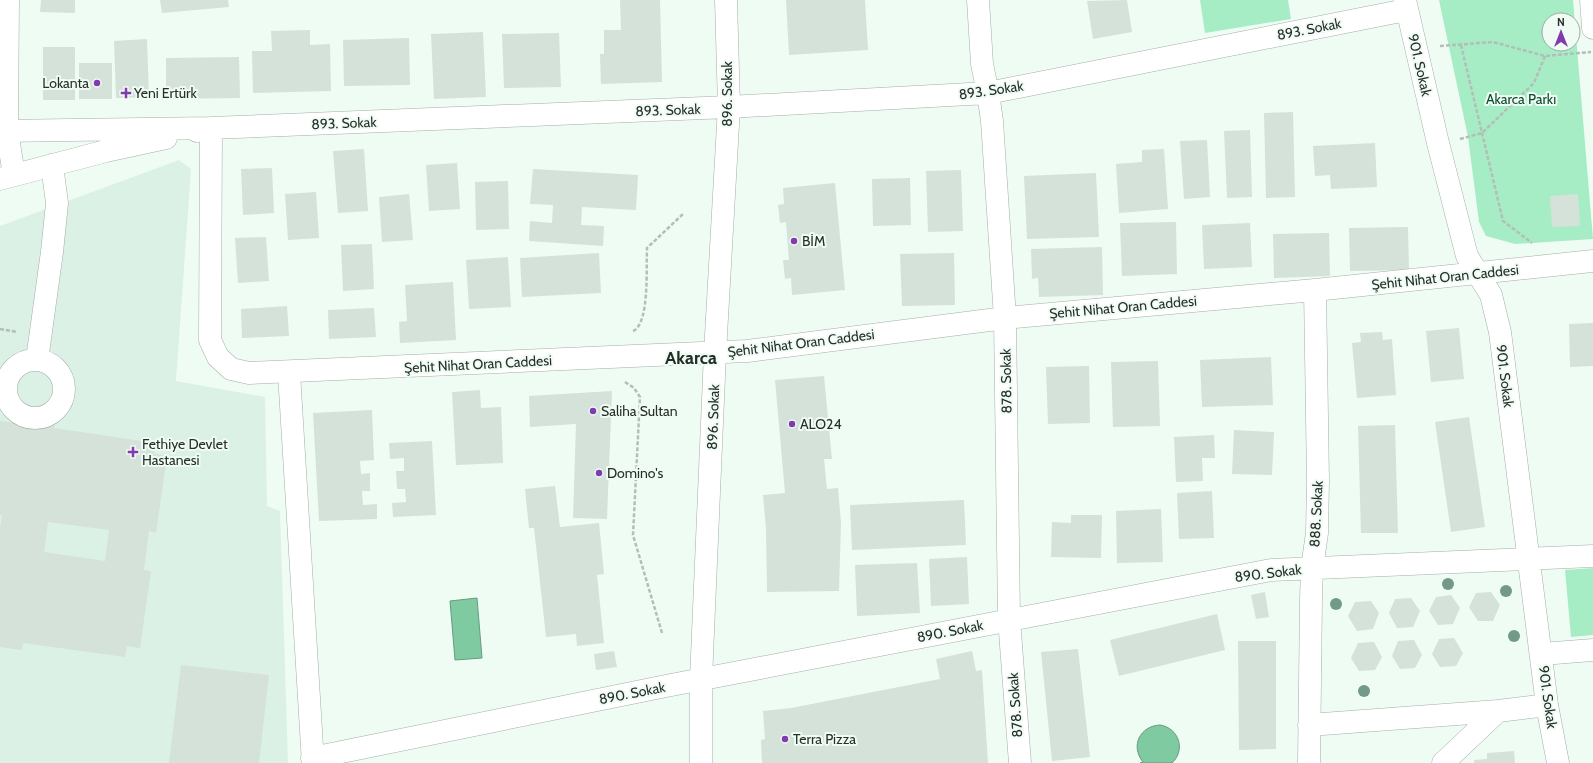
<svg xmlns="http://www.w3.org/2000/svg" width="1593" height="763" font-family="Cabin,sans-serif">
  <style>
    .built { fill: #dcf1e5 }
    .green { fill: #a6edc6; fill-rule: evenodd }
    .water { fill: #80caa2; stroke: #669b7e }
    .building { fill: #d4e2da; fill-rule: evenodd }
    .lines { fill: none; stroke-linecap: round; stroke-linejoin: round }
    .minor-casing { stroke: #a2afa7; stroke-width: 23 }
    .path { stroke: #b3beb7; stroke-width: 2.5; stroke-dasharray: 4 2; stroke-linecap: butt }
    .minor { stroke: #fff; stroke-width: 22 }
    .tree { fill: #739a88 }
    .poi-dot { fill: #823bae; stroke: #effcf4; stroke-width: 1.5 }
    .labels { text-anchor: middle; stroke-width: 4; stroke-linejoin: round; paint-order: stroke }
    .street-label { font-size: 14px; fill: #292e2b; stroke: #effcf4 }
    .poi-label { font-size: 14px; fill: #292e2b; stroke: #effcf4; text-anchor: start }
    .park-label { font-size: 14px; fill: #0d492f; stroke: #effcf4 }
    .district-label { font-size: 18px; font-weight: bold; fill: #232d28; stroke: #effcf4 }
  </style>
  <rect width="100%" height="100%" fill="#effcf4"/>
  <path class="built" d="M 179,160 L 191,169 L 176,381 L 265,397 L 267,506 L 280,511 L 288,763 L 0,763 L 0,226 Z"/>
  <path class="green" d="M 1200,0 L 1288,0 L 1291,19 L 1205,33 Z
    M 1439,0 L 1573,0 L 1593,239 L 1515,244 L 1486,236 L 1479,222 L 1468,137 ZM 1549,20 L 1573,20 L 1573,44 L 1549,44 Z
    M 1593,568 L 1593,635 L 1571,637 L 1565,570 Z"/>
  <path class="water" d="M 477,598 L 482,658 L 455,660 L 450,601 Z
    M 1160,725 C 1179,728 1186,750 1172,763 L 1140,763 L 1143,762 C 1130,746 1140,726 1160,725 Z"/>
  <path class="building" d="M 41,0 L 75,0 L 75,13 L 40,12 Z
    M 160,0 L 228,0 L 229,7 L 162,13 Z
    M 620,0 L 660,0 L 662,82 L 601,84 L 600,54 L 604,54 L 604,30 L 621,30 Z
    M 786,0 L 865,0 L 868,50 L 789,55 Z
    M 1127,0 L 1132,32 L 1093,39 L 1087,1 Z
    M 310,30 L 310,45 L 330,44 L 331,91 L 253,93 L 252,51 L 272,51 L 271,31 Z
    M 483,32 L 486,97 L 434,99 L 431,34 Z
    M 559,33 L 561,87 L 504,88 L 502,34 Z
    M 409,38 L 410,85 L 344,86 L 343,40 Z
    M 147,39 L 149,97 L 116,98 L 114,41 Z
    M 43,47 L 75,47 L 75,100 L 43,100 Z
    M 239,57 L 240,98 L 166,99 L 166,58 Z
    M 79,63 L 112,63 L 112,99 L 79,99 Z
    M 1293,112 L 1295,197 L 1266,198 L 1264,113 Z
    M 1250,130 L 1252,197 L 1227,198 L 1224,131 Z
    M 1207,140 L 1210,197 L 1184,199 L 1180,141 Z
    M 1375,143 L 1377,187 L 1331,189 L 1330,175 L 1315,176 L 1313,146 Z
    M 364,149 L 368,211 L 338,213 L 333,151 Z
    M 1164,149 L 1168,209 L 1119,213 L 1116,164 L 1142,162 L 1142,150 Z
    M 457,163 L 460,209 L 429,211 L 426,165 Z
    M 272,168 L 274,213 L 243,215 L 241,169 Z
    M 533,169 L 638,175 L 636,210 L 582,207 L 581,225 L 604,226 L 603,246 L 529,241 L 530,221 L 552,223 L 553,205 L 530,204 Z
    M 961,170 L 963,231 L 928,232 L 926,171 Z
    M 1096,173 L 1099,237 L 1027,239 L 1024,176 Z
    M 910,178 L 911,225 L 873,226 L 872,179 Z
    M 508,181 L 509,229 L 476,230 L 475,182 Z
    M 835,183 L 845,290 L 792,295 L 791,278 L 785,279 L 783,260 L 789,260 L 786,222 L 780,223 L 778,205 L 784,204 L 783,188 Z
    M 316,192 L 319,238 L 288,240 L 285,194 Z
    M 409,194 L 413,240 L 382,242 L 379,197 Z
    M 1578,194 L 1580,226 L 1552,227 L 1550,196 Z
    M 1176,222 L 1177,274 L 1122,276 L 1120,223 Z
    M 1250,223 L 1252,267 L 1204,269 L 1202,225 Z
    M 1408,227 L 1409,270 L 1350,271 L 1349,228 Z
    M 1329,233 L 1330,276 L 1274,278 L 1273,234 Z
    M 266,237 L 269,281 L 238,283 L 235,238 Z
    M 372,244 L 374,289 L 343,291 L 341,245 Z
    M 1102,247 L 1103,295 L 1039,297 L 1038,278 L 1032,279 L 1031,249 Z
    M 599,253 L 601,293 L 522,297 L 520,258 Z
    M 954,253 L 955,305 L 902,306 L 900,254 Z
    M 508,257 L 511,307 L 469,309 L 466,260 Z
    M 453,282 L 456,340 L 400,343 L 399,322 L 407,321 L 405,285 Z
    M 287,306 L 289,336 L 242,338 L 241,309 Z
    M 374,308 L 376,337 L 329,339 L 328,310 Z
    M 1593,323 L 1593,366 L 1570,367 L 1569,324 Z
    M 1459,328 L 1464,379 L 1431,382 L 1426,331 Z
    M 1382,332 L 1383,340 L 1392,339 L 1396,395 L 1357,398 L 1352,343 L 1361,342 L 1360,333 Z
    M 1271,357 L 1273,405 L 1202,407 L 1200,360 Z
    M 1158,361 L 1160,426 L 1113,427 L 1111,362 Z
    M 1089,366 L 1090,423 L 1048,424 L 1046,367 Z
    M 824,376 L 832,459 L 824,459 L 827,489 L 838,488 L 841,523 L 839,591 L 767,592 L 766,529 L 763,495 L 785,493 L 775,380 Z
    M 480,390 L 481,408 L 501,407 L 503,463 L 456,465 L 452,392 Z
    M 612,391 L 607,519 L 573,518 L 576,424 L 530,427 L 529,396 Z
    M 372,410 L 374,460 L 360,461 L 361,474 L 370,473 L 370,491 L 362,491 L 363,505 L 377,504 L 377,519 L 319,521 L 313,413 Z
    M 23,417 L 55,421 L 54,428 L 155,443 L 154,454 L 167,456 L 156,533 L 149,531 L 144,570 L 151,571 L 140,648 L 127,646 L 125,657 L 23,643 L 22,650 L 0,647 L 0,527 L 2,515 L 0,515 L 0,421 L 22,424 ZM 48,522 L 109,530 L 105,561 L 44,552 Z
    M 1469,417 L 1485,527 L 1451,532 L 1435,422 Z
    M 1395,425 L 1398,533 L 1361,533 L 1358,426 Z
    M 1234,430 L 1274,432 L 1272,475 L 1232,474 Z
    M 1214,435 L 1215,458 L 1202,458 L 1203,481 L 1176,482 L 1174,437 Z
    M 432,441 L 436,515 L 393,517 L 392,503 L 406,502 L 405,489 L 397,489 L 396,471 L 404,471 L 404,458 L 390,459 L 389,443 Z
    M 555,486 L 560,527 L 599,523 L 604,574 L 597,575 L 604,643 L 577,646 L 576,634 L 546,637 L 534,528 L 529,528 L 525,489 Z
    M 1212,491 L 1214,538 L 1179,539 L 1177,493 Z
    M 964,500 L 966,545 L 852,550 L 850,505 Z
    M 1161,509 L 1163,562 L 1117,563 L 1116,511 Z
    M 1071,515 L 1102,515 L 1101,558 L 1051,557 L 1052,522 L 1071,523 Z
    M 967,557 L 969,604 L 931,606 L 929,559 Z
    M 917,563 L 920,613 L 857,616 L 855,565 Z
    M 1265,592 L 1269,617 L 1256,619 L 1251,595 Z
    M 1491,592 L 1500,605 L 1493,621 L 1478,621 L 1469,607 L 1476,593 Z
    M 1451,595 L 1460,608 L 1453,624 L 1438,625 L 1429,611 L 1436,597 Z
    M 1411,598 L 1420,611 L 1413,627 L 1397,628 L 1389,613 L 1395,599 Z
    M 1371,601 L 1379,613 L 1373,629 L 1357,631 L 1348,616 L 1355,602 Z
    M 1217,614 L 1225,650 L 1119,676 L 1110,640 Z
    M 1454,638 L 1463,653 L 1456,666 L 1440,667 L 1432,654 L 1439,639 Z
    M 1414,640 L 1422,655 L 1415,668 L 1400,669 L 1392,656 L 1398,641 Z
    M 1238,641 L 1276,641 L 1276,749 L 1239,750 Z
    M 1374,642 L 1382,657 L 1375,670 L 1359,671 L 1351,658 L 1358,643 Z
    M 1078,649 L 1090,757 L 1052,761 L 1041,652 Z
    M 614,651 L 617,667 L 596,670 L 594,654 Z
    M 972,651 L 976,671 L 982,670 L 988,763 L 762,763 L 761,740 L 765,739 L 763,711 L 791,708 L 940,679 L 936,659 Z
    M 181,665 L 269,675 L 259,763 L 169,763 Z
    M 1514,751 L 1515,763 L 1474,763 L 1474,760 L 1487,759 L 1487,753 Z"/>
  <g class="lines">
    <defs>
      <path id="minor" d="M 8,0 L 7,131 L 14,175
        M 978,0 L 982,64 L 988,93 L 992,121 L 1005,318 L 1009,619 L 1020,763
        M 1405,0 L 1438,143 L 1467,256 L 1491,295 L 1500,332 L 1547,705 L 1558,763
        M 1591,0 L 1593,28
        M 0,131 L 211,128 L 210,340 L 218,357 L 231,369 L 249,373 L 747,351 L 1005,318 L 1315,290 L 1593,261
        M 197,131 L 211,128 L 729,107 L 988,93 L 1406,10
        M 0,179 L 106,151 L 166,138
        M 37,360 L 52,252 L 57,203 L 52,165
        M6 389a29 29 0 1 1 58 0a29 29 0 1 1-58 0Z
        M 289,373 L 313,763
        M 1542,654 L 1593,650
        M 1309,725 L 1498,711 L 1547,705
        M 312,758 L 666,686 L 1271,570 L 1593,556
        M 701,763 L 701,679 L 715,353 L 729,107 L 726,0
        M 1309,763 L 1311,599 L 1312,568 L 1317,533 L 1318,481 L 1315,290
        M 1443,763 L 1498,711"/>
    </defs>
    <use href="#minor" class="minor-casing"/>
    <path class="path" d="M 1461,45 L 1503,221 L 1532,243
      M 1440,46 L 1493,42 L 1545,56 L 1591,52
      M 1460,139 L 1482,133 L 1534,83 L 1545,56
      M 0,329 L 17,332
      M 633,331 C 650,324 646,265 647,248 L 683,214
      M 625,382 L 634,388 L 640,397 L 633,535 L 662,633"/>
    <use href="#minor" class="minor"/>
  </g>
  <g class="tree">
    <circle cx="1448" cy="584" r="6"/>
    <circle cx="1506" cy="591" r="6"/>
    <circle cx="1336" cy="604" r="6"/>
    <circle cx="1514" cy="636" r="6"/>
    <circle cx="1364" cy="691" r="6"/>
  </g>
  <g class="poi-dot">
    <circle cx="97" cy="83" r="4"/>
    <path d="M124 87h4v4h4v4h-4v4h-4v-4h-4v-4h4z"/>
    <circle cx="794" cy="241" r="4"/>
    <circle cx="593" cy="411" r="4"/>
    <circle cx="792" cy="424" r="4"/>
    <path d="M131 446h4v4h4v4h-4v4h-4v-4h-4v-4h4z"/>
    <circle cx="599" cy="473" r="4"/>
    <circle cx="785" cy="739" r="4"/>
  </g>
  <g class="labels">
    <g class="street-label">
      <text transform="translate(1309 29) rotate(-11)" y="5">893. Sokak</text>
      <text transform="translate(1420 65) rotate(77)" y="5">901. Sokak</text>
      <text transform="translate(991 90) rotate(-8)" y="5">893. Sokak</text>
      <text transform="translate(727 94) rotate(-90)" y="5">896. Sokak</text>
      <text transform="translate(668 110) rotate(-2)" y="5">893. Sokak</text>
      <text transform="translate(344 123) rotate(-2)" y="5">893. Sokak</text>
      <text transform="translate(1445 277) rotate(-6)" y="5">Şehit Nihat Oran Caddesi</text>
      <text transform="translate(1123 307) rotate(-5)" y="5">Şehit Nihat Oran Caddesi</text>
      <text transform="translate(801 343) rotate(-7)" y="5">Şehit Nihat Oran Caddesi</text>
      <text transform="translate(478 364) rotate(-3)" y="5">Şehit Nihat Oran Caddesi</text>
      <text transform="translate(1505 376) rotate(83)" y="5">901. Sokak</text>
      <text transform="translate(1006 381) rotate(-91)" y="5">878. Sokak</text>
      <text transform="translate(713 417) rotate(-88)" y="5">896. Sokak</text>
      <text transform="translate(1316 514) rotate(-87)" y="5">888. Sokak</text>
      <text transform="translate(1268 573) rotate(-7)" y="5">890. Sokak</text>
      <text transform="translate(950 631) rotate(-11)" y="5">890. Sokak</text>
      <text transform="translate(632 693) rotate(-11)" y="5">890. Sokak</text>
      <text transform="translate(1548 697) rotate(82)" y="5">901. Sokak</text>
      <text transform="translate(1015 705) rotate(-94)" y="5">878. Sokak</text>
    </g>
    <g class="poi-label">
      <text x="89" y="88" text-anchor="end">Lokanta</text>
      <text x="134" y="98">Yeni Ertürk</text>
      <text x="802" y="246">BİM</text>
      <text x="601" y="416">Saliha Sultan</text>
      <text x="800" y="429">ALO24</text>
      <text x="142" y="449">Fethiye Devlet<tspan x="142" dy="16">Hastanesi</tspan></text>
      <text x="607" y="478">Domino's</text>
      <text x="793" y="744">Terra Pizza</text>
    </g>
    <g class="park-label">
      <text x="1521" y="104">Akarca Parkı</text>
    </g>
    <g class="district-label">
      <text x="691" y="364">Akarca</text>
    </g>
  </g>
  <g transform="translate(1561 32)"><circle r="19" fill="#effcf4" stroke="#a0aaa4"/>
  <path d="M0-3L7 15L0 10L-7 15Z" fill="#823bae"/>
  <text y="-6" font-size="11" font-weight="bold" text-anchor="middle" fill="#292e2b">N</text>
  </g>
</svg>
